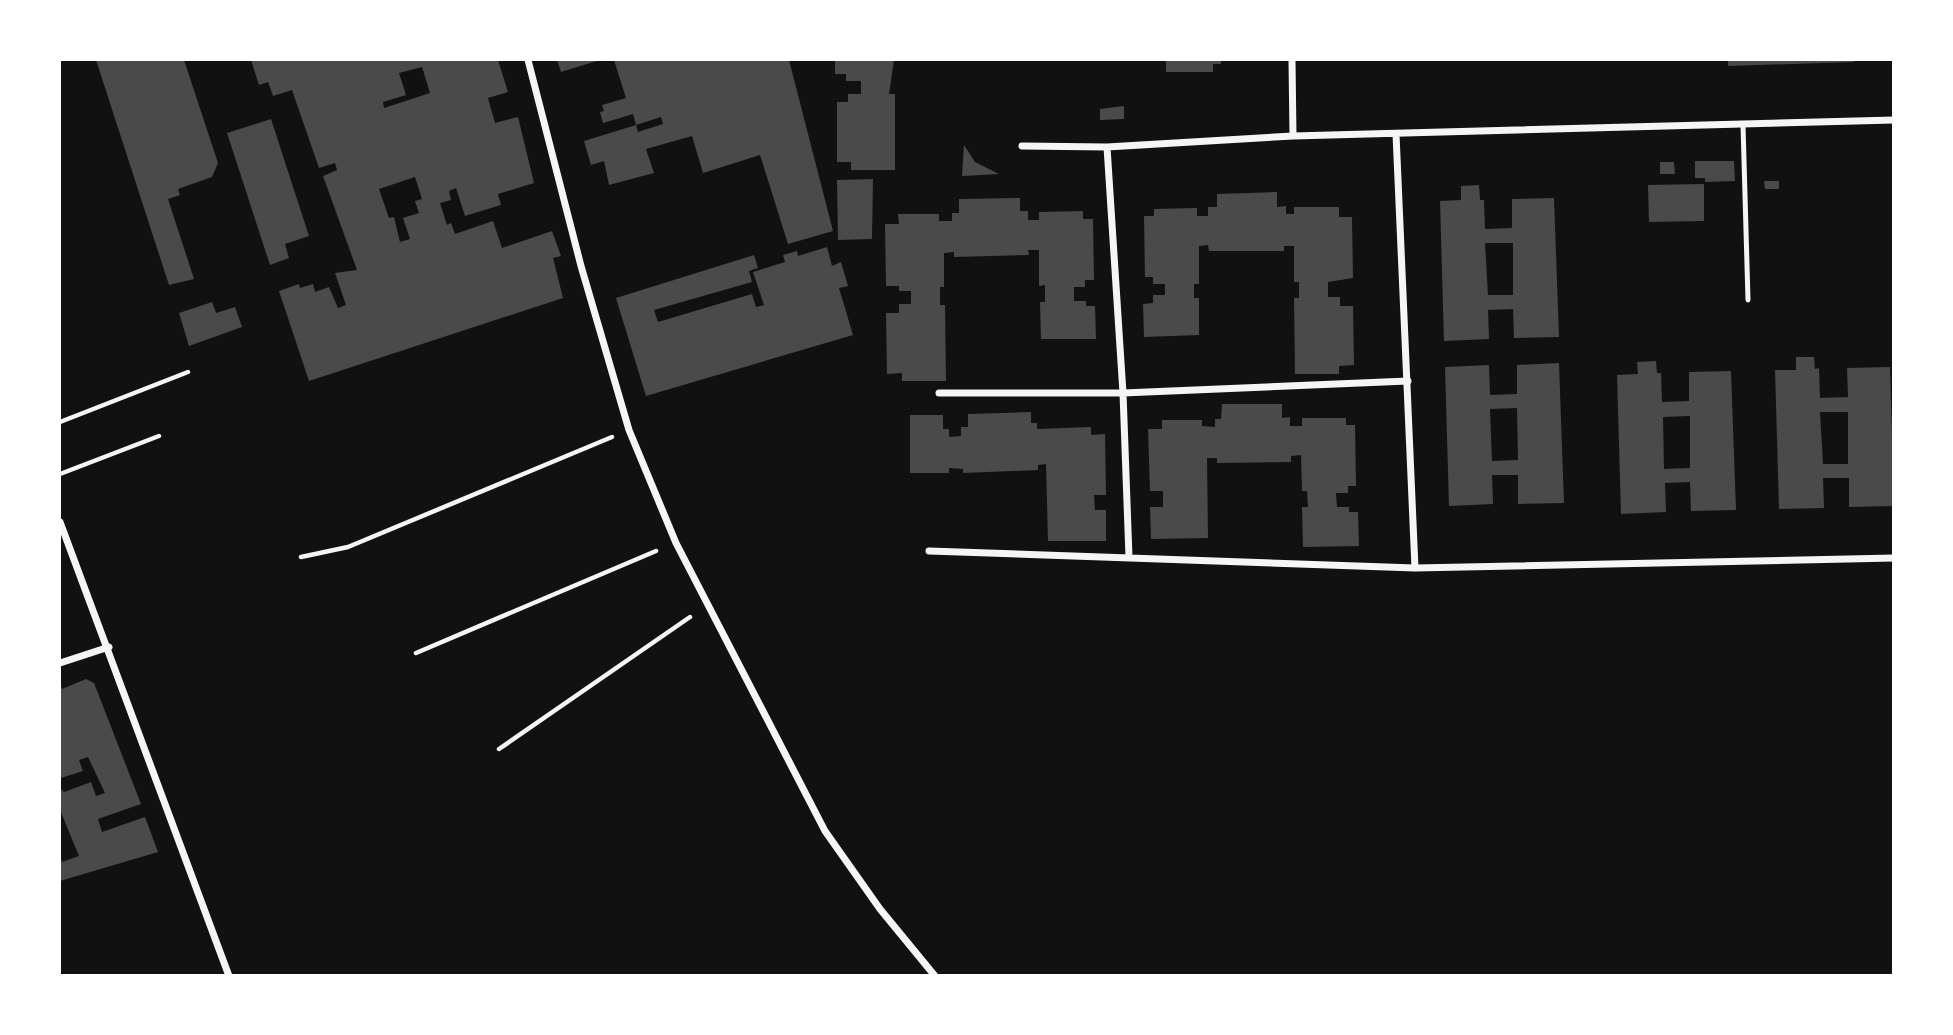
<svg xmlns="http://www.w3.org/2000/svg" width="1953" height="1035" font-family="Quicksand,sans-serif">
  <style>
    .building { fill: #4a4a4a; fill-rule: evenodd }
    .lines { fill: none; stroke-linecap: round; stroke-linejoin: round }
    .path { stroke: #f5f5f5; stroke-width: 4.5 }
    .service { stroke: #f5f5f5; stroke-width: 5 }
    .minor { stroke: #f5f5f5; stroke-width: 7 }
  </style>
  <rect width="100%" height="100%" fill="#111"/>
  <path class="building" d="M 96,60 L 184,60 L 218,163 L 212,177 L 178,189 L 180,195 L 168,199 L 194,279 L 169,285 Z
    M 251,60 L 498,60 L 508,92 L 488,98 L 495,123 L 518,117 L 534,183 L 498,194 L 501,205 L 465,216 L 456,188 L 449,191 L 451,200 L 440,203 L 447,225 L 451,223 L 455,234 L 493,221 L 502,248 L 552,231 L 561,256 L 553,258 L 563,298 L 309,381 L 279,291 L 299,284 L 300,288 L 313,284 L 315,292 L 329,287 L 338,308 L 346,305 L 335,273 L 357,270 L 323,176 L 337,170 L 335,163 L 319,168 L 292,90 L 273,96 L 268,82 L 259,85 ZM 422,67 L 430,93 L 384,108 L 383,102 L 406,95 L 399,73 ZM 415,177 L 422,199 L 415,201 L 419,213 L 403,218 L 410,239 L 400,242 L 394,217 L 389,218 L 379,189 Z
    M 557,60 L 600,60 L 561,72 Z
    M 614,60 L 789,60 L 833,231 L 788,244 L 760,155 L 703,173 L 692,136 L 646,149 L 654,173 L 609,185 L 604,161 L 591,165 L 584,141 L 636,125 L 633,114 L 603,123 L 600,112 L 604,111 L 602,105 L 626,98 ZM 661,117 L 663,124 L 638,132 L 636,125 Z
    M 835,60 L 894,60 L 889,94 L 895,94 L 895,170 L 851,170 L 851,162 L 837,162 L 837,102 L 848,102 L 848,94 L 861,94 L 861,81 L 846,81 L 846,74 L 835,74 Z
    M 1166,60 L 1221,60 L 1221,64 L 1213,64 L 1213,72 L 1166,72 Z
    M 1728,60 L 1854,60 L 1854,62 L 1728,66 Z
    M 1124,106 L 1124,119 L 1100,120 L 1100,109 Z
    M 271,119 L 309,236 L 285,244 L 289,258 L 270,265 L 227,133 Z
    M 964,145 L 975,162 L 999,174 L 962,176 Z
    M 1695,161 L 1734,161 L 1735,181 L 1705,182 L 1705,178 L 1695,178 Z
    M 1660,162 L 1674,162 L 1675,174 L 1660,174 Z
    M 873,179 L 872,239 L 838,240 L 837,180 Z
    M 1764,181 L 1779,181 L 1779,189 L 1765,189 Z
    M 1704,184 L 1704,221 L 1649,222 L 1648,185 Z
    M 1479,185 L 1480,200 L 1484,200 L 1485,229 L 1512,228 L 1512,199 L 1554,198 L 1559,337 L 1514,338 L 1513,309 L 1488,310 L 1489,339 L 1444,341 L 1440,201 L 1461,200 L 1461,186 ZM 1485,243 L 1513,243 L 1513,295 L 1488,295 Z
    M 1277,192 L 1277,207 L 1286,206 L 1286,214 L 1294,214 L 1294,207 L 1339,207 L 1339,217 L 1352,217 L 1353,278 L 1328,282 L 1328,297 L 1340,297 L 1340,306 L 1353,306 L 1354,365 L 1339,366 L 1339,374 L 1295,374 L 1294,298 L 1299,298 L 1299,282 L 1294,282 L 1294,246 L 1284,246 L 1284,251 L 1209,251 L 1208,245 L 1199,246 L 1199,284 L 1194,284 L 1194,298 L 1199,298 L 1199,335 L 1144,337 L 1143,304 L 1153,303 L 1153,295 L 1165,295 L 1165,284 L 1153,284 L 1153,277 L 1145,277 L 1144,216 L 1154,216 L 1154,209 L 1197,208 L 1197,216 L 1208,216 L 1208,207 L 1217,207 L 1217,194 Z
    M 1020,198 L 1020,211 L 1028,211 L 1028,220 L 1039,220 L 1039,212 L 1083,211 L 1083,219 L 1093,219 L 1094,280 L 1085,280 L 1085,287 L 1074,287 L 1074,301 L 1086,301 L 1086,306 L 1095,306 L 1096,339 L 1041,339 L 1040,302 L 1045,302 L 1045,285 L 1039,286 L 1039,250 L 1028,250 L 1029,255 L 954,257 L 954,252 L 944,253 L 944,287 L 940,287 L 940,305 L 945,305 L 946,381 L 902,381 L 902,373 L 887,374 L 886,313 L 899,313 L 899,304 L 911,304 L 911,291 L 899,291 L 899,286 L 886,286 L 885,224 L 899,224 L 898,214 L 939,214 L 939,221 L 952,221 L 952,213 L 959,213 L 959,199 Z
    M 827,247 L 832,266 L 841,262 L 848,286 L 839,288 L 853,335 L 646,396 L 616,298 L 754,255 L 758,268 L 749,271 L 752,282 L 654,310 L 658,322 L 752,294 L 756,307 L 764,305 L 753,272 L 785,262 L 783,255 L 797,251 L 798,256 Z
    M 212,302 L 216,313 L 235,307 L 242,327 L 189,346 L 179,313 Z
    M 1796,357 L 1814,357 L 1815,369 L 1819,368 L 1820,398 L 1848,397 L 1847,368 L 1890,367 L 1894,506 L 1849,507 L 1849,478 L 1823,478 L 1824,508 L 1779,509 L 1775,370 L 1796,370 ZM 1820,412 L 1848,412 L 1848,464 L 1823,464 Z
    M 1656,361 L 1657,373 L 1661,373 L 1662,402 L 1689,401 L 1689,372 L 1731,371 L 1736,510 L 1691,511 L 1690,482 L 1665,483 L 1666,512 L 1621,514 L 1617,375 L 1638,374 L 1637,362 ZM 1690,416 L 1690,468 L 1664,469 L 1663,417 Z
    M 1559,363 L 1564,503 L 1518,504 L 1518,475 L 1492,475 L 1493,504 L 1449,506 L 1445,367 L 1489,365 L 1490,395 L 1517,394 L 1517,365 ZM 1517,408 L 1518,460 L 1492,461 L 1490,409 Z
    M 1222,404 L 1282,404 L 1282,418 L 1290,417 L 1290,426 L 1302,426 L 1302,418 L 1346,418 L 1346,425 L 1355,425 L 1356,486 L 1348,486 L 1348,493 L 1336,493 L 1337,507 L 1349,507 L 1349,512 L 1358,512 L 1359,546 L 1303,547 L 1302,507 L 1308,507 L 1307,491 L 1302,491 L 1301,455 L 1291,456 L 1291,462 L 1217,463 L 1217,458 L 1207,458 L 1208,538 L 1151,539 L 1150,507 L 1163,507 L 1163,491 L 1150,491 L 1148,429 L 1162,429 L 1162,420 L 1202,420 L 1202,426 L 1215,427 L 1215,419 L 1221,419 Z
    M 1031,412 L 1031,423 L 1037,423 L 1037,429 L 1091,427 L 1091,435 L 1105,434 L 1106,495 L 1094,495 L 1095,510 L 1106,510 L 1106,541 L 1048,541 L 1046,464 L 1038,465 L 1038,470 L 963,473 L 963,469 L 949,468 L 949,473 L 910,473 L 910,415 L 943,415 L 943,429 L 949,429 L 949,437 L 961,436 L 961,427 L 968,427 L 968,414 Z
    M 86,679 L 94,683 L 141,804 L 98,819 L 102,832 L 145,817 L 158,852 L 60,881 L 60,856 L 62,862 L 79,856 L 60,810 L 60,788 L 64,792 L 91,782 L 96,796 L 105,793 L 88,757 L 79,760 L 83,771 L 61,778 L 60,773 L 60,683 L 62,689 Z"/>
  <g class="lines">
    <path class="path" d="M 60,422 L 188,372
      M 60,474 L 159,436
      M 301,557 L 348,547 L 612,437
      M 416,653 L 656,551
      M 499,749 L 690,617"/>
    <path class="service" d="M 1743,125 L 1748,300"/>
    <path class="minor" d="M 528,60 L 581,266 L 629,430 L 676,543 L 825,831 L 880,909 L 935,976
      M 1292,60 L 1293,136
      M 1396,134 L 1415,568 L 1894,558
      M 1022,146 L 1107,147 L 1293,136 L 1894,120
      M 1107,147 L 1123,393 L 1129,557
      M 939,393 L 1123,393 L 1408,381
      M 60,522 L 229,976
      M 929,551 L 1415,568
      M 60,663 L 109,647"/>
  </g>
  <rect width="1953" height="1035" fill="none" stroke="#ffffff" stroke-width="122"/>
</svg>
